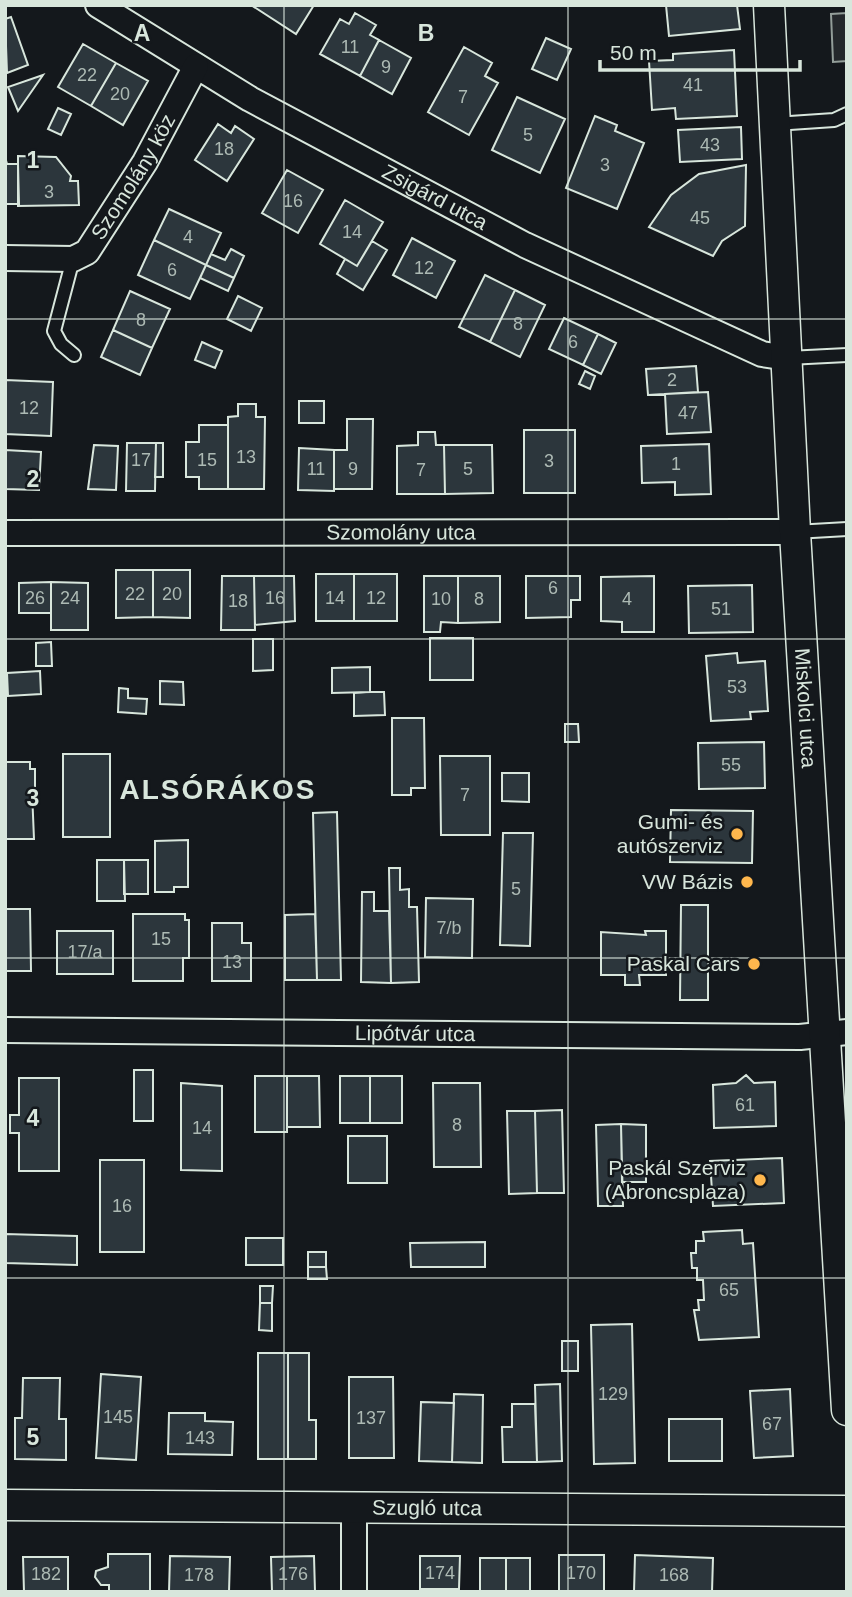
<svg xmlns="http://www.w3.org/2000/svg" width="852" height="1597" font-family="Helvetica,sans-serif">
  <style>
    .parking { fill: #24282b; stroke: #939e99; stroke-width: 2 }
    .building { fill: #2c363c; stroke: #d8e6dc; stroke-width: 2 }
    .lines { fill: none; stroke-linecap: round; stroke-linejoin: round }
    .service-casing { stroke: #d8e6dc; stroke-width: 16 }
    .minor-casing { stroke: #d8e6dc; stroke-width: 28 }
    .tertiary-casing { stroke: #d8e6dc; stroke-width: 33 }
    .service { stroke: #14181c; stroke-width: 12 }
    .minor { stroke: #14181c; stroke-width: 24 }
    .tertiary { stroke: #14181c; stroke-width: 30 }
    .grid { fill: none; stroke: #d8e6dc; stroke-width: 2; stroke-opacity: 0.55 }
    .poi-dot { fill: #ffb74d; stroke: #14181c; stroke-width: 2.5 }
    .labels { text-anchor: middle; stroke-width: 5; stroke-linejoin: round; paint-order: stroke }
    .number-label { font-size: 18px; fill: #adbab4 }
    .street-label { font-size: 21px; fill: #d8e6dc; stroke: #14181c }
    .poi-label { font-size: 21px; fill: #d8e6dc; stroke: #14181c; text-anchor: end }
    .district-label { font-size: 28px; font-weight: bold; letter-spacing: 2px; fill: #d8e6dc; stroke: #14181c }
    .grid-label { font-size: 23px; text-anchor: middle; font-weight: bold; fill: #d8e6dc; stroke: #14181c; stroke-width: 5; stroke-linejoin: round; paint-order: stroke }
  </style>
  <rect width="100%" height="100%" fill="#14181c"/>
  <path class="parking" d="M 847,13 L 847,61 L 833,62 L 831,14 Z"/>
  <path class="building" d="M 251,5 L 314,5 L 296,34 Z
    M 666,5 L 737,5 L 740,29 L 669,36 Z
    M 355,13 L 376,25 L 370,35 L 379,40 L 360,76 L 320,54 L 340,19 L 349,24 Z
    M 11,17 L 28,65 L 7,73 L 5,19 Z
    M 546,38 L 571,49 L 557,80 L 532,69 Z
    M 379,40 L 411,58 L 392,94 L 360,76 Z
    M 83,44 L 116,63 L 91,106 L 58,87 Z
    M 464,47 L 492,63 L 485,76 L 498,83 L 469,135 L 428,112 Z
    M 734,50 L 737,116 L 676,119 L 675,108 L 652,110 L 649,61 L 673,60 L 673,54 Z
    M 116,63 L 148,81 L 123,125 L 91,106 Z
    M 43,75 L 18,111 L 8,87 Z
    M 517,97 L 565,119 L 540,173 L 492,150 Z
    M 58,108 L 71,114 L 61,135 L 48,129 Z
    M 595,116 L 617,125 L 615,131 L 644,143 L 617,209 L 566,188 Z
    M 218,124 L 231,133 L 235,126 L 254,139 L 227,181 L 195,160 Z
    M 741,127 L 742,159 L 680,162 L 678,130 Z
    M 18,156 L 56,157 L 71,176 L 70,181 L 78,181 L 79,205 L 18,206 Z
    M 5,157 L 7,164 L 18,164 L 19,204 L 5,204 Z
    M 746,165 L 745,226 L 722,241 L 713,256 L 649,227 L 671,195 L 699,174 Z
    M 287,170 L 323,190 L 298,233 L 262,213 Z
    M 345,200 L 383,222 L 357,266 L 320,244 Z
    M 169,209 L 221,233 L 206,265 L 154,240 Z
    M 412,238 L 455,261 L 436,298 L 393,275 Z
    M 154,240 L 206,265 L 190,299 L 138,275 Z
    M 372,241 L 387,250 L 363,290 L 337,274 L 345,259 L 357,266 Z
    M 231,249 L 244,256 L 234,278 L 206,265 L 211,254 L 225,260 Z
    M 206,265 L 234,278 L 228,291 L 200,278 Z
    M 485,275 L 515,290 L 490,342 L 459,327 Z
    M 515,290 L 545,305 L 520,357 L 490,342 Z
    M 130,291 L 170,309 L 152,348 L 113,330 Z
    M 238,296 L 262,308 L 251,331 L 227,319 Z
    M 564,318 L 598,334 L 583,365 L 549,349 Z
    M 113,330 L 152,348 L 140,375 L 101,357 Z
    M 598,334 L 616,343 L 601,374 L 583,365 Z
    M 202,342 L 222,351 L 215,368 L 195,360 Z
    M 696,366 L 698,392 L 648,395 L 646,369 Z
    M 585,371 L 595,376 L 590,389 L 579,384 Z
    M 5,380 L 53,382 L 51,436 L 5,434 Z
    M 708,392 L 711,432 L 667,434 L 665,394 Z
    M 299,401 L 324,401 L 324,423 L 299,423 Z
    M 238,404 L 256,404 L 256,417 L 265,417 L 264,489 L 228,489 L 228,417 L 238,416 Z
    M 347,419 L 373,419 L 372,489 L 334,489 L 334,450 L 347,450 Z
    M 199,425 L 228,425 L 228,489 L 199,489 L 199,477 L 186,477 L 186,442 L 199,442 Z
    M 524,430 L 575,430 L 575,493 L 524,493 Z
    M 418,432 L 435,432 L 436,445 L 444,445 L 445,494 L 397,494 L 397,446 L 418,445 Z
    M 127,443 L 156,443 L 155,491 L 126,491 Z
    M 156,443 L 163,443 L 163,477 L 155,477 Z
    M 709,444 L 711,494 L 675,495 L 675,482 L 642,483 L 641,446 Z
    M 94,445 L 118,446 L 116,490 L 88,489 Z
    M 444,445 L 492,445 L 493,493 L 445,494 Z
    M 299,448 L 334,450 L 334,491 L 298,490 Z
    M 5,450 L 41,452 L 39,490 L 5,489 Z
    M 116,570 L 153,570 L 153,617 L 116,618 Z
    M 153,570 L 190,570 L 190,618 L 153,617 Z
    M 316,574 L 354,574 L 354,621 L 316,621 Z
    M 354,574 L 397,574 L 397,621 L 354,621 Z
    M 222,576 L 254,576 L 255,630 L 221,630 Z
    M 254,576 L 294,576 L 295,621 L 255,625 Z
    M 424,576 L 458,576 L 458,623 L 441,622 L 440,632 L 424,632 Z
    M 458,576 L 500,576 L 500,622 L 458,623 Z
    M 526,576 L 580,576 L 580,600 L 571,600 L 571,617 L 526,618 Z
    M 654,576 L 654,632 L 622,632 L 622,622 L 601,621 L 601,577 Z
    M 51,582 L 51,613 L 19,613 L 19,583 Z
    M 51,582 L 88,583 L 88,630 L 51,630 Z
    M 752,585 L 753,632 L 689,633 L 688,586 Z
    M 430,638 L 473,638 L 473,680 L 430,680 Z
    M 253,639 L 273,639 L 273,670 L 253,671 Z
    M 51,642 L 52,666 L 36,666 L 36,643 Z
    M 737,653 L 738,663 L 765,661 L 768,711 L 750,712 L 751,719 L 711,721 L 706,656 Z
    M 370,667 L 370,692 L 332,693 L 332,668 Z
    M 40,671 L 41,694 L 8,696 L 7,673 Z
    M 160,681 L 183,682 L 184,705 L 160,704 Z
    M 119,688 L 128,689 L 128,698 L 147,699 L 146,714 L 118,712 Z
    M 370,692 L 384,692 L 385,715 L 354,716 L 354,693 Z
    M 392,718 L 424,718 L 425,788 L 411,788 L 411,795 L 392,795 Z
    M 565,724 L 578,724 L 579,742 L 565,742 Z
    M 764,742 L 765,788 L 699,789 L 698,743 Z
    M 63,754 L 110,754 L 110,837 L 63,837 Z
    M 440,756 L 490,756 L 490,835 L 441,835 Z
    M 5,762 L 30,762 L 30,769 L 35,769 L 35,791 L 32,791 L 34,839 L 5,839 Z
    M 502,773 L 529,773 L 529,802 L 502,801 Z
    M 671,810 L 753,811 L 752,863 L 670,862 Z
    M 337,812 L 341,980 L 317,980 L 313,813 Z
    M 503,833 L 533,833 L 530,946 L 500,945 Z
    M 188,840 L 188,887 L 174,887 L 174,892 L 155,892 L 155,841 Z
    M 97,860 L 124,860 L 125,901 L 97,901 Z
    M 124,860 L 148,860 L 148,894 L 124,894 Z
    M 389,868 L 400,868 L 400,890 L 409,889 L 409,907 L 417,907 L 419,982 L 391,983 Z
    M 362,892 L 374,892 L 374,911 L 389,911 L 391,983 L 361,982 Z
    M 426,898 L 473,899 L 472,958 L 425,957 Z
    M 681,905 L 708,905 L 708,1000 L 680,1000 Z
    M 5,909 L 30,909 L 31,971 L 5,971 Z
    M 133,914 L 185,914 L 185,920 L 189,920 L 189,958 L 183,958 L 183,981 L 133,981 Z
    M 315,914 L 317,980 L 285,980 L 285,915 Z
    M 212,923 L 242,923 L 242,943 L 251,943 L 251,981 L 212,981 Z
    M 57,931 L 113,931 L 113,974 L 57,974 Z
    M 645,931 L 666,931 L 666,975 L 639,975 L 640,985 L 625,985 L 625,975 L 601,975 L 601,932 L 646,935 Z
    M 134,1070 L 153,1070 L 153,1121 L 134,1121 Z
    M 746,1075 L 754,1083 L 775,1082 L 776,1126 L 714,1128 L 713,1085 L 736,1083 Z
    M 255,1076 L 287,1076 L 287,1132 L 255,1132 Z
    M 287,1076 L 319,1076 L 320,1127 L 287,1127 Z
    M 340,1076 L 370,1076 L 370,1123 L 340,1123 Z
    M 370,1076 L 402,1076 L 402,1123 L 370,1123 Z
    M 19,1078 L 59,1078 L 59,1171 L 19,1171 L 19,1133 L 10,1133 L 10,1115 L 19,1115 Z
    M 181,1083 L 222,1086 L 222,1171 L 181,1170 Z
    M 433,1083 L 480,1083 L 481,1167 L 434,1167 Z
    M 562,1110 L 564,1193 L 537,1193 L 535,1111 Z
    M 507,1111 L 535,1111 L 537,1193 L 509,1194 Z
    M 621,1124 L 623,1206 L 598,1206 L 596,1125 Z
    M 621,1124 L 646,1125 L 646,1182 L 622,1182 Z
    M 348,1136 L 387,1136 L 387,1183 L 348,1183 Z
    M 782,1158 L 784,1203 L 713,1206 L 710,1161 Z
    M 100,1160 L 144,1160 L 144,1252 L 100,1252 Z
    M 742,1230 L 743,1244 L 753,1243 L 759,1337 L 699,1340 L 694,1310 L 699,1310 L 698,1300 L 704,1300 L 703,1280 L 697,1280 L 697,1268 L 692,1268 L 691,1253 L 696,1253 L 696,1241 L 704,1241 L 703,1232 Z
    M 5,1234 L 77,1236 L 77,1265 L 5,1263 Z
    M 246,1238 L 283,1238 L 283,1265 L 246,1265 Z
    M 485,1242 L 485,1267 L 411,1267 L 410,1243 Z
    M 308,1252 L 326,1252 L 326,1267 L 308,1267 Z
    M 308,1267 L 326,1267 L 327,1279 L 308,1279 Z
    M 260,1286 L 273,1286 L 272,1303 L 260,1303 Z
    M 260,1303 L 272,1303 L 272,1331 L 259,1330 Z
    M 632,1324 L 635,1463 L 594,1464 L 591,1325 Z
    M 562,1341 L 578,1341 L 578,1371 L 562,1371 Z
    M 258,1353 L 288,1353 L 288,1459 L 258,1459 Z
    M 288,1353 L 309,1353 L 309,1420 L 316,1420 L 316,1459 L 288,1459 Z
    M 101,1374 L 141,1377 L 136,1460 L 96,1458 Z
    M 349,1377 L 393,1377 L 394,1458 L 349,1458 Z
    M 23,1378 L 60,1378 L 59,1419 L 66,1419 L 66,1460 L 15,1459 L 15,1418 L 22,1418 Z
    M 560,1384 L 562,1461 L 537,1462 L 535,1385 Z
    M 790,1389 L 793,1456 L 754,1458 L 750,1391 Z
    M 454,1394 L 483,1395 L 482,1463 L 452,1462 Z
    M 421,1402 L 454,1403 L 452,1462 L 419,1461 Z
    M 512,1404 L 535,1404 L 537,1462 L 503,1462 L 502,1427 L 512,1427 Z
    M 169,1413 L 205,1413 L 205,1421 L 233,1422 L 232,1455 L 168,1454 Z
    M 669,1419 L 722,1419 L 722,1461 L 669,1461 Z
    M 108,1554 L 150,1554 L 150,1592 L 109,1592 L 109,1585 L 101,1585 L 95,1577 L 96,1571 L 108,1567 Z
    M 559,1555 L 604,1555 L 604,1591 L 559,1591 Z
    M 635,1555 L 713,1558 L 712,1592 L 634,1592 Z
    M 170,1556 L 230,1557 L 229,1592 L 169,1592 Z
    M 314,1556 L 315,1592 L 272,1592 L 271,1557 Z
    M 420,1556 L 460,1556 L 459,1589 L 420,1589 Z
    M 23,1557 L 68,1557 L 68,1592 L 24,1592 Z
    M 480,1558 L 506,1558 L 506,1592 L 480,1592 Z
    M 506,1558 L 530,1558 L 530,1592 L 506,1592 Z"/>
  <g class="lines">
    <defs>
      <path id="service" d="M 775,124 L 834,120 L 847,114
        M 73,259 L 54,331 L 61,344 L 74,355
        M 788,358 L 847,355
        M 795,532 L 847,529"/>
      <g id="minor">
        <path id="s1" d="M 98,5 L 250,99 L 525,245 L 762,354 L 788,358"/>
        <path id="s2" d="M 5,258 L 73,259 L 87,252 L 145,162 L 196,66"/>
        <path id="s3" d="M 5,533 L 795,532"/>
        <path id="s4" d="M 5,1030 L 800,1037 L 847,1032"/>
        <path d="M 354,1592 L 354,1509"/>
      </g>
      <g id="tertiary">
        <path id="s5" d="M 769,5 L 795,532 L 847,1410"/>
        <path id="s6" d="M 5,1505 L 847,1511"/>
      </g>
    </defs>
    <use href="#service" class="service-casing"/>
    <use href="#minor" class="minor-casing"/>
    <use href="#tertiary" class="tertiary-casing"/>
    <use href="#service" class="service"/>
    <use href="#minor" class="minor"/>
    <use href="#tertiary" class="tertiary"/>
  </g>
  <path class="grid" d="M 284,5 L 284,1592M 568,5 L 568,1592M 5,319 L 847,319M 5,639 L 847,639M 5,958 L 847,958M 5,1278 L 847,1278"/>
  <g class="poi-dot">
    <circle cx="737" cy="834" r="7"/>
    <circle cx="747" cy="882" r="7"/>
    <circle cx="754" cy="964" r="7"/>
    <circle cx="760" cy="1180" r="7"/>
  </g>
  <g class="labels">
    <g class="number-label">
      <text x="350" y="53">11</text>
      <text x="386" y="73">9</text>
      <text x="87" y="81">22</text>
      <text x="693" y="91">41</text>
      <text x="120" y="100">20</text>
      <text x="463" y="103">7</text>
      <text x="528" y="141">5</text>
      <text x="710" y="151">43</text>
      <text x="224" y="155">18</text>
      <text x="605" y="171">3</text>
      <text x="49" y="198">3</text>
      <text x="293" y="207">16</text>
      <text x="700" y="224">45</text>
      <text x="352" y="238">14</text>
      <text x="188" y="243">4</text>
      <text x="424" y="274">12</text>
      <text x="172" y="276">6</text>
      <text x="141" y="326">8</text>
      <text x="518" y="330">8</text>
      <text x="573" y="348">6</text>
      <text x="672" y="386">2</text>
      <text x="29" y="414">12</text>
      <text x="688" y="419">47</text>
      <text x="246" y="463">13</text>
      <text x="141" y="466">17</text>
      <text x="207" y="466">15</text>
      <text x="549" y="467">3</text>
      <text x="676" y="470">1</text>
      <text x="316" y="475">11</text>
      <text x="353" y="475">9</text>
      <text x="468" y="475">5</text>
      <text x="421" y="476">7</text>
      <text x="553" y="594">6</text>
      <text x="135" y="600">22</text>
      <text x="172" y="600">20</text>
      <text x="35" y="604">26</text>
      <text x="70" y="604">24</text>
      <text x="275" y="604">16</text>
      <text x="335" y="604">14</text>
      <text x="376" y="604">12</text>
      <text x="441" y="605">10</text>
      <text x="479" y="605">8</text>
      <text x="627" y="605">4</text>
      <text x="238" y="607">18</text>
      <text x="721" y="615">51</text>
      <text x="737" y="693">53</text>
      <text x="731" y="771">55</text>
      <text x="465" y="801">7</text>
      <text x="516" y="895">5</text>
      <text x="449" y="934">7/b</text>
      <text x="161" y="945">15</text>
      <text x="85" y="958">17/a</text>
      <text x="232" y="968">13</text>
      <text x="745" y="1111">61</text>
      <text x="457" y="1131">8</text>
      <text x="202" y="1134">14</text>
      <text x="122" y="1212">16</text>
      <text x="729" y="1296">65</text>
      <text x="613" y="1400">129</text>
      <text x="118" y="1423">145</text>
      <text x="371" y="1424">137</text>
      <text x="772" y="1430">67</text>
      <text x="200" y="1444">143</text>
      <text x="440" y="1579">174</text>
      <text x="581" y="1579">170</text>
      <text x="46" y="1580">182</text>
      <text x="293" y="1580">176</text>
      <text x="199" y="1581">178</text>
      <text x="674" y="1581">168</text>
    </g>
    <g class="street-label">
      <text dy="7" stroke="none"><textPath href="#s2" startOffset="172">Szomolány köz</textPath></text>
      <text dy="7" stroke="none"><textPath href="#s1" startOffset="388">Zsigárd utca</textPath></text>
      <text dy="7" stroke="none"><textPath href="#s3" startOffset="396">Szomolány utca</textPath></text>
      <text dy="7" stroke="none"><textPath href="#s5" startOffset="704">Miskolci utca</textPath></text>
      <text dy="7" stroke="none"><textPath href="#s4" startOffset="410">Lipótvár utca</textPath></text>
      <text dy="7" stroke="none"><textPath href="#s6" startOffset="422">Szugló utca</textPath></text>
    </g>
    <g class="poi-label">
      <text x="723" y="829">Gumi- és<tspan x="723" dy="24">autószerviz</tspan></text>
      <text x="733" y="889">VW Bázis</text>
      <text x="740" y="971">Paskal Cars</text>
      <text x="746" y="1175">Paskál Szerviz<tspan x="746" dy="24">(Abroncsplaza)</tspan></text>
    </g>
    <g class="district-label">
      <text x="218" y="799">ALSÓRÁKOS</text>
    </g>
  </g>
  <g class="grid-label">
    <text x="142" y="41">A</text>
    <text x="426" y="41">B</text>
    <text x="33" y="168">1</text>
    <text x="33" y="487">2</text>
    <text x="33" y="806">3</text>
    <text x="33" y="1126">4</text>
    <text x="33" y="1445">5</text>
  </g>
  <rect width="852" height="1597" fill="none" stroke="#d8e6dc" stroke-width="14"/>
  <path d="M600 60v10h200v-10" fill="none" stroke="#d8e6dc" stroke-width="3.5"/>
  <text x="610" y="60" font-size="21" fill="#d8e6dc" stroke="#14181c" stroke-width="5" paint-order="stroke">50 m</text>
</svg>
